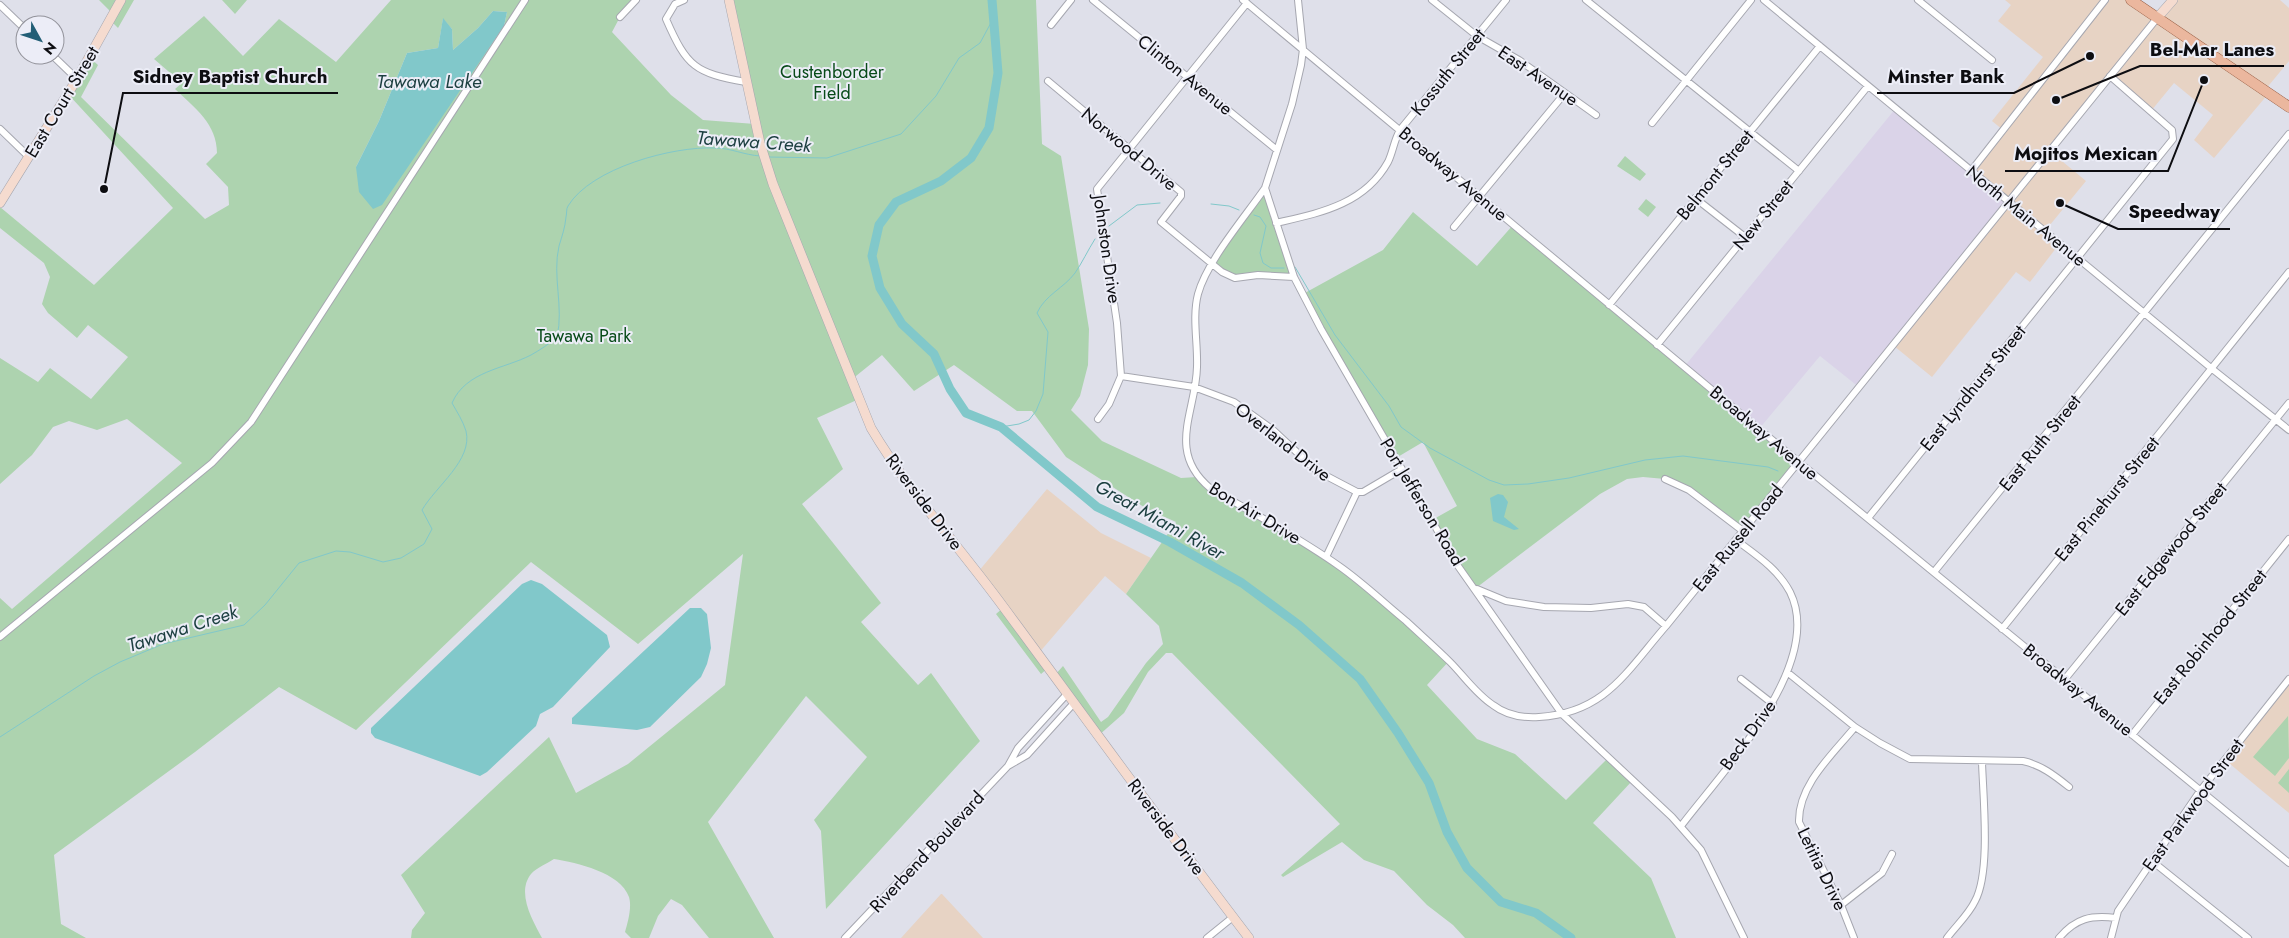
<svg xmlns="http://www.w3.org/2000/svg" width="2289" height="938" font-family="Jost,sans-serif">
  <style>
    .commercial { fill: #e7d3c4 }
    .industrial { fill: #dad3e8 }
    .green { fill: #add3af; fill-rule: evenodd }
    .water { fill: #81c8ca }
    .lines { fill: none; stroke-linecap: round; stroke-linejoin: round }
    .stream { stroke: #81c8ca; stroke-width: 1 }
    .river { stroke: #81c8ca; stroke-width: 9 }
    .street-casing { stroke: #a6a7b0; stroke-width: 8 }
    .secondary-casing { stroke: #a6a7b0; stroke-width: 10 }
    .primary-casing { stroke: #955c43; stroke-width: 11 }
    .street { stroke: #fff; stroke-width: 6 }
    .secondary { stroke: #f5dbcf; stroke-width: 9 }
    .primary { stroke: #ebb79e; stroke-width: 10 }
    .labels { text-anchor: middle; stroke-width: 4; stroke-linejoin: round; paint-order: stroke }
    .park-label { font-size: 18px; fill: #084b19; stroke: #ecedf7 }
    .street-label { font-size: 18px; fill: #0d0d11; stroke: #ecedf7 }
    .water-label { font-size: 19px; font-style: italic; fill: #1c3f40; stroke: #ecedf7 }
    .leader { fill: none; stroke: #0d0d11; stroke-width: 2 }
    .callout-dot { fill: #0d0d11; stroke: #ecedf7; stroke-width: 2 }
    .callout-label { font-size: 19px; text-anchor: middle; font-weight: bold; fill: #0d0d11; stroke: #ecedf7; stroke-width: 4; stroke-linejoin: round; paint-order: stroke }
  </style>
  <rect width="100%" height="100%" fill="#dfe0ea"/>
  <path class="commercial" d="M 2005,0 L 2131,0 L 2158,17 L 2173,0 L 2280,0 L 2289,8 L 2289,61 L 2265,90 L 2269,93 L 2214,158 L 2194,140 L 2213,115 L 2174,83 L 2151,111 L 2110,76 L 2051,152 L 2086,181 L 2045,231 L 2060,243 L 2030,282 L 2016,272 L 1932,377 L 1894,346 L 1971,171 L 2003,130 L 1992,121 L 2043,57 L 1998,21 L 2011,5 Z
    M 1047,489 L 1101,533 L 1151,558 L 1126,594 L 1105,576 L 1038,654 L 978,572 Z
    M 2289,679 L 2289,813 L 2224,759 Z
    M 941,894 L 942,894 L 983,938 L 901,938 Z"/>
  <path class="industrial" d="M 1896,108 L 2010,203 L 1860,388 L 1820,356 L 1759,429 L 1684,367 Z"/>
  <path class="green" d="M 99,0 L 134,0 L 118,28 L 110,20 L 113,14 Z
    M 222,0 L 247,0 L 235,14 Z
    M 391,0 L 636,0 L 620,17 L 612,32 L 671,95 L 703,120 L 755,124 L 729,0 L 1036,0 L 1042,144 L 1061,156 L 1089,329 L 1088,365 L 1080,396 L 1071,410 L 1102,441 L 1181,478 L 1197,477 L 1341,567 L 1449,661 L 1427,685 L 1477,739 L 1515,754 L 1566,800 L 1608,758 L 1632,781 L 1593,823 L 1651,878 L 1676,938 L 1465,938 L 1453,925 L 1427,905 L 1394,871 L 1364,860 L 1342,842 L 1283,877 L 1281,875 L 1340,824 L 1172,653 L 1166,653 L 1148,672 L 1124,713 L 1098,736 L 1054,676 L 1063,666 L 1101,722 L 1108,717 L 1146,663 L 1163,644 L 1159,626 L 1126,594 L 1176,522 L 1147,509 L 1066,457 L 1032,411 L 1017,411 L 954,365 L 914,391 L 882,355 L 851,380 L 859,399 L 817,418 L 843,469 L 802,504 L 881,603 L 861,622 L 918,685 L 931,673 L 980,741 L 826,909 L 821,831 L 814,820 L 867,757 L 806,696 L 708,822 L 774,938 L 709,938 L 682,905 L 671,899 L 658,916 L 649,938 L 631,938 L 625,932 C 628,922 632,907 629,897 C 620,872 577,863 554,859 C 548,863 536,868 531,874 C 516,893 533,921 542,938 L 411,938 L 412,930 L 425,913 L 401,875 L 549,737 L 576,793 L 628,764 L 725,685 L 743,554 L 638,644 L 531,562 L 356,730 L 279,687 L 195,752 L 54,855 L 61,924 L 86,938 L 0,938 L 0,598 L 12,609 L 182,463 L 127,419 L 97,430 L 69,421 L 53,427 L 32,455 L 0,484 L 0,358 L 38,382 L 50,368 L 91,399 L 128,357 L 88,325 L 77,338 L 48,313 L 42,304 L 50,277 L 44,263 L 0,228 L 0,207 L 94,285 L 173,208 L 68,94 L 89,57 L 98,65 L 81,97 L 205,219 L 229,205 L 228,187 L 206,164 L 217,153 C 217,124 195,108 175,89 L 182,83 L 154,59 L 204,16 L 243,56 L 279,19 L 336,62 ZM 493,11 L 507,12 L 504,26 L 490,46 L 356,167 L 379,121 L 407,53 L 438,48 L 443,19 L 452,29 L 453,50 L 478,28 Z
    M 1625,156 L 1646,174 L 1640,181 L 1617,166 Z
    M 1265,188 L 1294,277 L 1235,278 L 1212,265 Z
    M 1646,199 L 1656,207 L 1648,217 L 1638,209 Z
    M 1413,212 L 1477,266 L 1513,225 L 1800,463 L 1743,531 L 1689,490 L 1665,479 L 1643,477 L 1627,479 L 1600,494 L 1476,588 L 1432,520 L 1457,506 L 1423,442 L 1396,458 L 1303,294 L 1383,250 Z
    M 1004,607 L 1048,668 L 1041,674 L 996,614 Z
    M 2288,716 L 2289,758 L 2275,776 L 2253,757 Z
    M 2289,769 L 2289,793 L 2278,783 Z"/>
  <path class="water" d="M 493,11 L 507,12 L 504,26 L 382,205 L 373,209 L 359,192 L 356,167 L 379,121 L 407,53 L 438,48 L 443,18 L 452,29 L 453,50 L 478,28 Z
    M 1498,494 L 1503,495 L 1508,502 L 1504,517 L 1519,529 L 1514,530 L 1493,521 L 1490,498 Z
    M 531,580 L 542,584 L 607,635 L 610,647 L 553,707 L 540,714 L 536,726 L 487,772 L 480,776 L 375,738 L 371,733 L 371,728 L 522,584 Z
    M 690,608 L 701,608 L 707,614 L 711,648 L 707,664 L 701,677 L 650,727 L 637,730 L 572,724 L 572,718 Z"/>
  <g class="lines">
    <path class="stream" d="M 768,157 L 827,158 L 901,134 L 936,96 L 959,58 L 980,43 L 993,19
      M 1211,204 L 1229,206 L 1239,210
      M 1254,215 L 1260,217 L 1266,226 L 1260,253 L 1263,263 L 1271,268 L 1284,268
      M 1109,226 L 1137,205 L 1160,203
      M 1295,267 L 1335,335 L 1389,406 L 1401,427 L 1430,448 L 1489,480 L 1504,485 L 1528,484 L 1569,478 L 1645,460 L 1683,456 L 1768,467 L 1778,471
      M 1001,427 L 1019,424 L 1029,420 L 1036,411 L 1043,394 L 1048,332 L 1037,313 C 1045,295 1064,288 1075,273 C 1082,263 1088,250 1095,239
      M 0,737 L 94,676 L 120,662 L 163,644 L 244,625 L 265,605 L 299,563 L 336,551 L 350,552 L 383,562 L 401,558 L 424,544 L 432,529 L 422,510 C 436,486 473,460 466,431 C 463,421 457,412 452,403 C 466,371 504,369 531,355 C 540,350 549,344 557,337 C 564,307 552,276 559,246 C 562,236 565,228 566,217 C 567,213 566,209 568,206 C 591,168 673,146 715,148 C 731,148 744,155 760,156"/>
    <path class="river" d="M 992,0 L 998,73 L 989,128 L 971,158 L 941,181 L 896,202 L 879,225 L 872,256 L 880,288 L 902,324 L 934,354 L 950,389 L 966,413 L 1001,427 L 1097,507 L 1170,542 L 1242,583 L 1299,625 L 1360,679 L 1398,733 L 1429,783 L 1447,832 L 1467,868 L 1501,902 L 1536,913 L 1571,938"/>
    <defs>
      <path id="street" d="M 684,0 L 675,4 L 666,19 C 687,67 695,73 746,82
        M 1093,0 L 1277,150
        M 1243,0 L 1800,463 L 2289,863
        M 1298,0 L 1303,49 L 1301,65 L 1292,104 L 1265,188 L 1294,277 L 1321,329 L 1458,566 L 1562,714 L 1672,817 L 1701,850 L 1744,938
        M 1432,0 L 1477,36 L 1519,60 L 1596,115
        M 1586,0 L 1799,171
        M 1764,0 L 2211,368 L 2289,430
        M 1918,0 L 1992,60
        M 0,5 L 25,29
        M 620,17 L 636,0
        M 1051,25 L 1071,0
        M 52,55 L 77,79
        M 1048,81 L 1181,192 L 1181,196 L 1161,222 L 1222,272 L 1235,278 L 1258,275 L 1294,277
        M 1652,123 L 1751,0
        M 0,129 L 29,157
        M 1971,171 L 2105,0
        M 1265,188 C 1245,217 1207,261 1198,294 C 1192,317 1198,344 1197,367 C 1196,412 1166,451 1210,488 C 1253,513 1298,537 1339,566 C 1362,582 1384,603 1406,621 C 1421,635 1436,648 1450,662 C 1464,676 1476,694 1493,705 C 1506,715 1523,718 1539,717 C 1605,713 1626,672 1666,626 L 2158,17
        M 1695,198 L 1745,237
        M 1276,223 C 1319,213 1364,205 1388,162 C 1393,152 1394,140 1400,130 L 1506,0
        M 1454,227 L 1565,93
        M 1609,305 L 1820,46
        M 1657,345 L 1868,86
        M 1121,376 L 1194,387 L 1234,402 L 1273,430 L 1317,471 L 1357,492
        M 1098,419 L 1109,404 L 1121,376 L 1117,323 L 1097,189 L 1247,3
        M 1665,479 L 1689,490 L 1743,531
        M 1868,518 L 2173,139 L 2172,130 L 2110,76
        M 1326,557 L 1357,492 L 1363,492 L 1402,469
        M 1934,572 L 2289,134
        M 1477,589 L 1506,601 L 1544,607 L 1591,608 L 1628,604 L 1644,607 L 1666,626
        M 2002,629 L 2289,272
        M 0,637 L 212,463 L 251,422 L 525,0
        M 1787,672 L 1855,727 L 1880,743 L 1910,759 L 2023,761 C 2041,765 2054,775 2069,787
        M 1741,679 L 1773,704
        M 2065,679 L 2289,403
        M 1067,694 L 1018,748 L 1008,766 L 1027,755 L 1074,703
        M 2132,735 L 2289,539
        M 1681,826 C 1721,773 1826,664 1790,592 C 1778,569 1756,555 1736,540
        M 2152,861 L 2248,938
        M 1841,905 L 1882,873 L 1892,854
        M 845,938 L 1008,766
        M 1207,938 L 1233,917
        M 1854,938 L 1841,905 L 1799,822 C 1798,785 1833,754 1855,727
        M 1947,938 C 1956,926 1969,914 1975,901 C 1991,872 1983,796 1982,762
        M 2059,938 C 2076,918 2091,915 2116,918
        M 2111,938 L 2118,911 L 2200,791 L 2289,679"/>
      <path id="secondary" d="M 729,0 L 760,143 L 773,184 L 871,428 C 907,489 956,543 999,601 C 1082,713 1164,827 1249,938
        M 2158,17 L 2173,0
        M 0,203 L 77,79 L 121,0"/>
      <path id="primary" d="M 2131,0 L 2289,107"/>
    </defs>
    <use href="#street" class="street-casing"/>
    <use href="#secondary" class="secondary-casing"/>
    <use href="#primary" class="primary-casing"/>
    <use href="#street" class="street"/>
    <use href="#secondary" class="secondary"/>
    <use href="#primary" class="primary"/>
  </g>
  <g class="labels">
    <g class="park-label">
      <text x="832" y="78">Custenborder<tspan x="832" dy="21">Field</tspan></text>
      <text x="584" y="342">Tawawa Park</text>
    </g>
    <g class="street-label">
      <text transform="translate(1448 72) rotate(-51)" y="6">Kossuth Street</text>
      <text transform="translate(1185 75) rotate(39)" y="6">Clinton Avenue</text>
      <text transform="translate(1538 76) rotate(34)" y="6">East Avenue</text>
      <text transform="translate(62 102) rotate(-59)" y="6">East Court Street</text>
      <text transform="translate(1129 149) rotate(40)" y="6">Norwood Drive</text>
      <text transform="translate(1453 174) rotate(40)" y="6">Broadway Avenue</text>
      <text transform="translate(1715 175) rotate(-51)" y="6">Belmont Street</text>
      <text transform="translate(1763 215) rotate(-51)" y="6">New Street</text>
      <text transform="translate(2026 216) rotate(39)" y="6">North Main Avenue</text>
      <text transform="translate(1107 249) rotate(82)" y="6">Johnston Drive</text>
      <text transform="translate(1973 388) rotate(-51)" y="6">East Lyndhurst Street</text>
      <text transform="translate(1764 433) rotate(40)" y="6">Broadway Avenue</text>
      <text transform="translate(1283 442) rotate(38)" y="6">Overland Drive</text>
      <text transform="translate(2040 443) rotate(-51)" y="6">East Ruth Street</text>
      <text transform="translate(2107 499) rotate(-51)" y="6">East Pinehurst Street</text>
      <text transform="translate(924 502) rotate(53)" y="6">Riverside Drive</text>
      <text transform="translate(1422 502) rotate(59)" y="6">Port Jefferson Road</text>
      <text transform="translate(1255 513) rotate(31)" y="6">Bon Air Drive</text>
      <text transform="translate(1738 538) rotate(-51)" y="6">East Russell Road</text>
      <text transform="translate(2171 549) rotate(-51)" y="6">East Edgewood Street</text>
      <text transform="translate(2210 637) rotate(-51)" y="6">East Robinhood Street</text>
      <text transform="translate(2078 690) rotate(39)" y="6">Broadway Avenue</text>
      <text transform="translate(1748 735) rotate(-54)" y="6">Beck Drive</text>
      <text transform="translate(2193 805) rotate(-54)" y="6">East Parkwood Street</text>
      <text transform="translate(1166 827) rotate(53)" y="6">Riverside Drive</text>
      <text transform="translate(927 852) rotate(-47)" y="6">Riverbend Boulevard</text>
      <text transform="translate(1822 869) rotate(64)" y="6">Letitia Drive</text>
    </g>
    <g class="water-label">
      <text x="429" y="88">Tawawa Lake</text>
      <text transform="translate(754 141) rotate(4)" y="7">Tawawa Creek</text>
      <text transform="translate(1160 519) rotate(29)" y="7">Great Miami River</text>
      <text transform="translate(182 628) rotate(-18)" y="7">Tawawa Creek</text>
    </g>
  </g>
  <path class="leader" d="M2056 100L2140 66H2284M2090 56L2014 93H1877M104 189L123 93H338M2204 80L2168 171H2005M2060 203L2118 229H2230"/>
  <g class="callout-dot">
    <circle cx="2056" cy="100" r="5"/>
    <circle cx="2090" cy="56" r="5"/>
    <circle cx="104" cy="189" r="5"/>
    <circle cx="2204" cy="80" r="5"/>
    <circle cx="2060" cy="203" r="5"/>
  </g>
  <g class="callout-label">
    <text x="2212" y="56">Bel-Mar Lanes</text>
    <text x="1946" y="83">Minster Bank</text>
    <text x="230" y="83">Sidney Baptist Church</text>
    <text x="2086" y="160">Mojitos Mexican</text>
    <text x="2174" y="218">Speedway</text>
  </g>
  <g transform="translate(40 40) rotate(130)"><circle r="24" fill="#ecedf7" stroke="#93939b"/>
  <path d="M0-4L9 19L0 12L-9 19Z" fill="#225e76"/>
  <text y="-8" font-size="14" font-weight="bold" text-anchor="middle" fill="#0d0d11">N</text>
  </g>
</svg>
